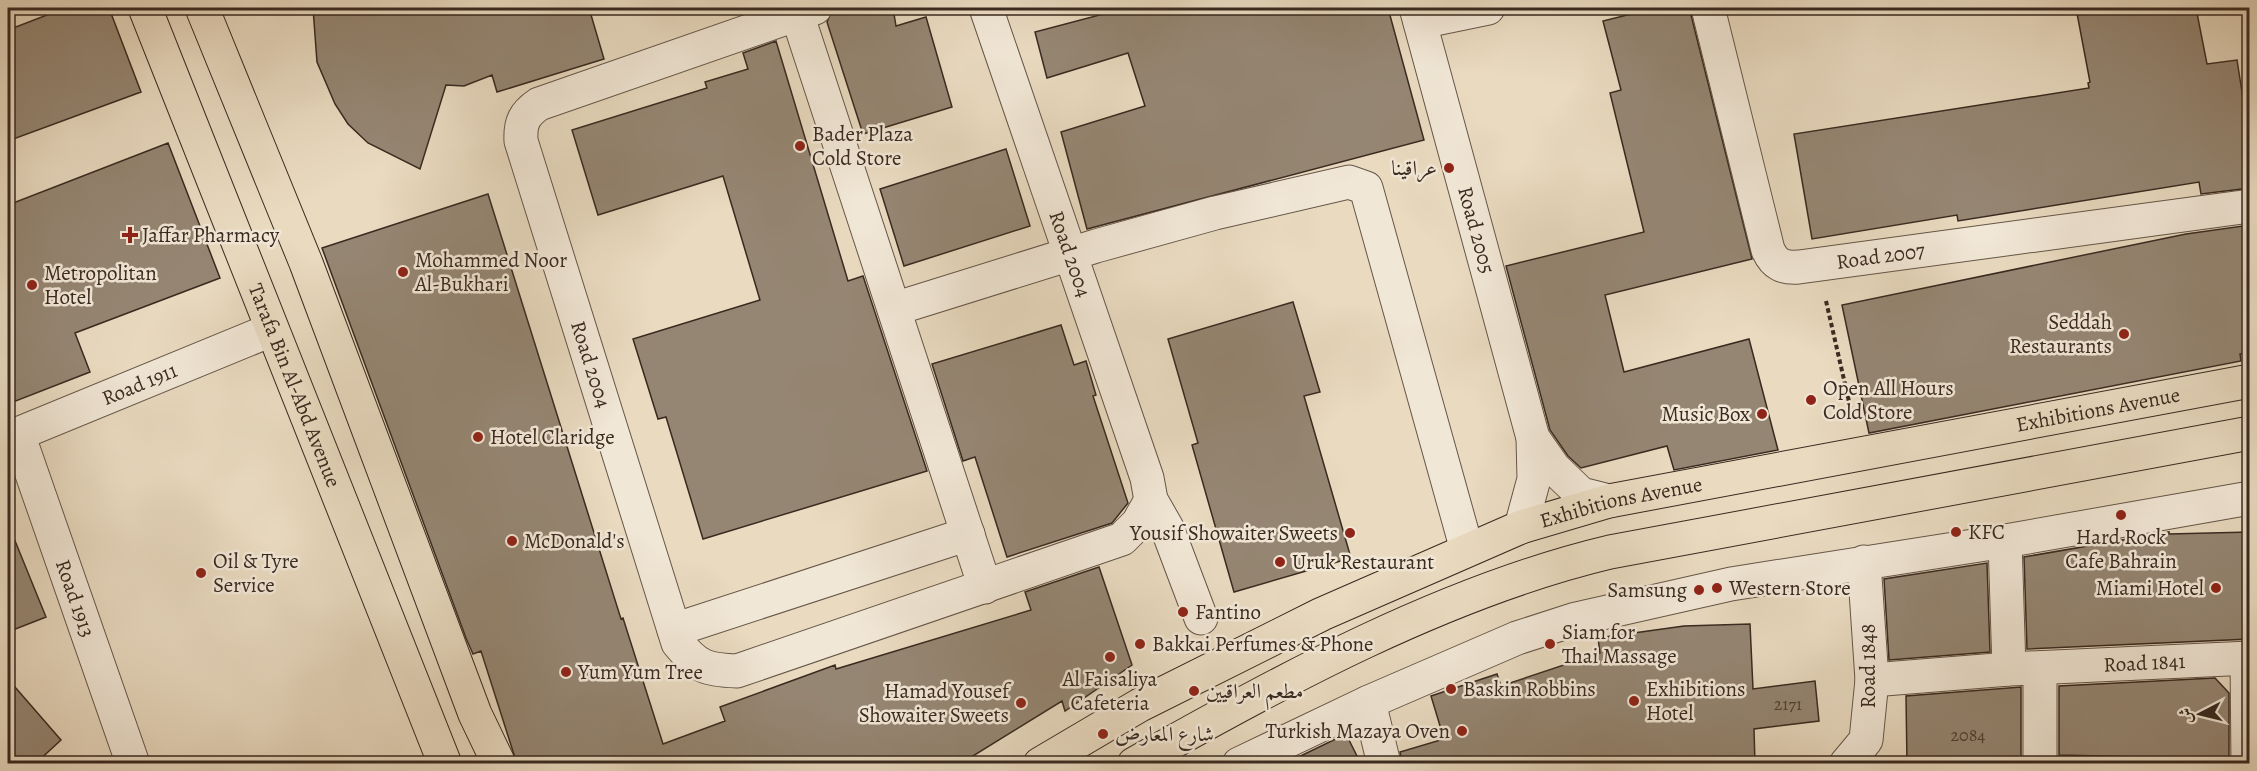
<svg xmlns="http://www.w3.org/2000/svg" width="2257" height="771" font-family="Alegreya,Amiri,serif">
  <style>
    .building { fill: #958673; stroke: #392a20; stroke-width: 1.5 }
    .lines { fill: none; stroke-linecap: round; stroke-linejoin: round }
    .minor-casing { stroke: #655648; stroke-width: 35 }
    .major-casing { stroke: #392a20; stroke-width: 35 }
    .path { stroke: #392a20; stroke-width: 4; stroke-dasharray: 4.5 3; stroke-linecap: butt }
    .minor { stroke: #f1e7d6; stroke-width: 33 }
    .major { stroke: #e9dac0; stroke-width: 33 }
    .poi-dot { fill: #8f2418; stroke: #f1e7d6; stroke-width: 2 }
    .labels { text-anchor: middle; stroke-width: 5; stroke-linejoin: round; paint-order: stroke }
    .number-label { font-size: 18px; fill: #504135 }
    .poi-label { font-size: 21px; fill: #392a20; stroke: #f1e7d6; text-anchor: start }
    .street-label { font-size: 21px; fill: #392a20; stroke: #f1e7d6 }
  </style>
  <rect width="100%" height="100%" fill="#e9dac0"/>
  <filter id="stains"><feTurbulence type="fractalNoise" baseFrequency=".00333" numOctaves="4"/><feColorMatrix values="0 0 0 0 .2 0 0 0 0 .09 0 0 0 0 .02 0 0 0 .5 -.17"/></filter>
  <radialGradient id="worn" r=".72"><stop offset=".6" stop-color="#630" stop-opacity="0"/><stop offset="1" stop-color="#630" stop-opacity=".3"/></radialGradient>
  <path class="building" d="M 65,8 L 109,8 L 141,92 L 8,141 L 8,30 Z
    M 313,8 L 589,8 L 604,59 L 497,92 L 492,75 L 464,86 L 446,85 L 420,169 L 368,143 L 348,124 L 335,104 L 317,62 Z
    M 833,8 L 893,8 L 896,26 L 926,17 L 952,107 L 863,134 L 827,22 Z
    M 1126,8 L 1388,8 L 1424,140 L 1087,229 L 1061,132 L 1145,106 L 1128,53 L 1047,78 L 1035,32 Z
    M 1655,8 L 1686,8 L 1690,11 L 1752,259 L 1605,295 L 1624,372 L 1749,339 L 1778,450 L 1674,470 L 1667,446 L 1581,468 L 1568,456 L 1550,430 L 1506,266 L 1644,232 L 1610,93 L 1621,90 L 1603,21 Z
    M 2076,8 L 2196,8 L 2207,64 L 2237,60 L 2250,143 L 2250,188 L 2201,194 L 2199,182 L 1958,221 L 1957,215 L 1812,239 L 1794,134 L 2089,88 L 2088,83 L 2090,82 Z
    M 776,41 L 848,281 L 863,276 L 927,471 L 703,539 L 666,417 L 658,419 L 633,339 L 760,300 L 723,176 L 598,215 L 572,130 L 707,88 L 705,82 L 748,69 L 743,53 Z
    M 168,143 L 220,278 L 75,333 L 90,372 L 8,404 L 8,205 Z
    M 1006,149 L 1030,226 L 904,266 L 880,189 Z
    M 488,194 L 621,619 L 623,618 L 663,744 L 725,721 L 720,707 L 835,665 L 836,669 L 1031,610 L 1025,592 L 1099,567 L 1132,665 L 1065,711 L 1062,701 L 960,764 L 517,764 L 481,651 L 473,654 L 466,638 L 322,248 Z
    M 2250,225 L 2250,353 L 2240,354 L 2241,361 L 1869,433 L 1842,305 L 2186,234 Z
    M 1293,302 L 1320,392 L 1304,396 L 1351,558 L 1234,592 L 1192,445 L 1198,443 L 1168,339 Z
    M 1061,325 L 1074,365 L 1086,361 L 1096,395 L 1093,396 L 1128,503 L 1112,523 L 1007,557 L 975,457 L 963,461 L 932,364 Z
    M 9,526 L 46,617 L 8,632 L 8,527 Z
    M 2169,532 L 2169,534 L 2250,532 L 2250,639 L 2027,649 L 2024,557 Z
    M 1987,563 L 1990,652 L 1889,660 L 1884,579 Z
    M 1750,624 L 1753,689 L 1815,681 L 1819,721 L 1754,729 L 1755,764 L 1402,764 L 1400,752 L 1444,739 L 1431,696 L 1497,674 L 1501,686 L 1600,653 L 1598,638 L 1684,626 Z
    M 2215,678 L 2229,693 L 2229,759 L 2059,755 L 2059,686 Z
    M 8,679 L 61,740 L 35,764 L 8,764 Z
    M 2021,687 L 2021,764 L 1907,764 L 1906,696 Z
    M 1346,734 L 1361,764 L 1284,764 Z"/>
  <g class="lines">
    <defs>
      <g id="minor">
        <path id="s1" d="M 815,8 L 539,104 C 524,114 520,123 521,141 L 678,643 C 697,667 707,670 737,671 L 1122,539 L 1138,523 L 1151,500"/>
        <path id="s2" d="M 986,8 L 1147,478 L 1151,500 L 1167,528 L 1201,618"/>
        <path id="s3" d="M 1416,8 L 1533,438 L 1534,479 L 1521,527"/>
        <path id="s4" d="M 1708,8 L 1768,250 C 1775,265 1783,268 1799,267 L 2250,206"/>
        <path d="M 797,14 L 985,587"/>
        <path d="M 1420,22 L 1488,8"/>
        <path d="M 894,309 L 1096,246 L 1215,213 L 1349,182 L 1366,188 L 1467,550"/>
        <path id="s5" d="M 18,434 L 133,764"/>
        <path id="s6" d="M 8,438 L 271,330"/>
        <path d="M 1533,438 L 1554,468 L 1581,494 L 1609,501"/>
        <path d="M 2005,541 L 2009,669"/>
        <path d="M 674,630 L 968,534"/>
        <path d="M 2247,658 L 2248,764"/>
        <path id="s7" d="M 1872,680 L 2009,669 L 2250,658"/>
        <path d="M 1369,702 L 1384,764"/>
        <path d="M 1239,764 L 1369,702 L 1517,638 L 1576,619 L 1731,584 L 2005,541 L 2250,498"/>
        <path d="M 1846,764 L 1866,740 L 1872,680 L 1864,562"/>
        <path d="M 2040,764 L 2040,668"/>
      </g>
      <g id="major">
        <path id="s8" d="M 145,8 L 445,764"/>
        <path d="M 202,8 L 306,263 L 475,714 L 499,764"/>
        <path id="s9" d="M 1040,764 L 1140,705 L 1322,614 L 1521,527 L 1609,501 L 2250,381"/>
        <path d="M 1134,764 C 1280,681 1446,591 1610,552 L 2250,433"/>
      </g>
    </defs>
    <use href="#minor" class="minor-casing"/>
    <use href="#major" class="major-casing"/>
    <path class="path" d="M 1826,301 L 1853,419"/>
    <use href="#minor" class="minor"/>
    <use href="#major" class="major"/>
  </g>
  <g class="poi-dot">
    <circle cx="800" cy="146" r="6"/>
    <circle cx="1449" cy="168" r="6"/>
    <path d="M127 226h6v6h6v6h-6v6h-6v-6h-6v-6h6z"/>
    <circle cx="403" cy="272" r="6"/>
    <circle cx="32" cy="285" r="6"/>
    <circle cx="2124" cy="334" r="6"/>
    <circle cx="1811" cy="400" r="6"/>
    <circle cx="1762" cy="414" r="6"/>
    <circle cx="478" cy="437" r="6"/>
    <circle cx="2121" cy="515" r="6"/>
    <circle cx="1956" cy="532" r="6"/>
    <circle cx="1350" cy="533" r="6"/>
    <circle cx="512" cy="541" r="6"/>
    <circle cx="1280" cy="562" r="6"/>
    <circle cx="201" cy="573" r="6"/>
    <circle cx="1717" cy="588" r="6"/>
    <circle cx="2216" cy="588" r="6"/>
    <circle cx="1699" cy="590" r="6"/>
    <circle cx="1183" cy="612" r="6"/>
    <circle cx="1140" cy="644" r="6"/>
    <circle cx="1550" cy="644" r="6"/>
    <circle cx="1110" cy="657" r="6"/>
    <circle cx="566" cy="672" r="6"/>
    <circle cx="1451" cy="689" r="6"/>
    <circle cx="1194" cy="691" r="6"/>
    <circle cx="1634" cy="701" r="6"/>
    <circle cx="1021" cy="703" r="6"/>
    <circle cx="1462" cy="731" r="6"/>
    <circle cx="1103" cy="734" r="6"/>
  </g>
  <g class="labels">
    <g class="number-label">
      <text x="1788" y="710">2171</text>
      <text x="1968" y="741">2084</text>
    </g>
    <g class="poi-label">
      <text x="812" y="141">Bader Plaza<tspan x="812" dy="24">Cold Store</tspan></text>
      <text x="1437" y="175" text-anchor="end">عراقينا</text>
      <text x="142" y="242">Jaffar Pharmacy</text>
      <text x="415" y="267">Mohammed Noor<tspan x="415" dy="24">Al-Bukhari</tspan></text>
      <text x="44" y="280">Metropolitan<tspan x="44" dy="24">Hotel</tspan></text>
      <text x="2112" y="329" text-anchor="end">Seddah<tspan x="2112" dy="24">Restaurants</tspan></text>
      <text x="1823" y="395">Open All Hours<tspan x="1823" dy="24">Cold Store</tspan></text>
      <text x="1750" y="421" text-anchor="end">Music Box</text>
      <text x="490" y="444">Hotel Claridge</text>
      <text x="1968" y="539">KFC</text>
      <text x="1338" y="540" text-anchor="end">Yousif Showaiter Sweets</text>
      <text x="2121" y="544" text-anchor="middle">Hard Rock<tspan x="2121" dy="24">Cafe Bahrain</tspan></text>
      <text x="524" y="548">McDonald's</text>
      <text x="213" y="568">Oil &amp; Tyre<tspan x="213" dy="24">Service</tspan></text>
      <text x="1292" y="569">Uruk Restaurant</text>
      <text x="1729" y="595">Western Store</text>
      <text x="2204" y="595" text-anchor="end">Miami Hotel</text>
      <text x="1687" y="597" text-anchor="end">Samsung</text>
      <text x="1195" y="619">Fantino</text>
      <text x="1562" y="639">Siam for<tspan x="1562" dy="24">Thai Massage</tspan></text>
      <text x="1152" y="651">Bakkai Perfumes &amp; Phone</text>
      <text x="578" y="679">Yum Yum Tree</text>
      <text x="1110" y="686" text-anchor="middle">Al Faisaliya<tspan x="1110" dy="24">Cafeteria</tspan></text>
      <text x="1463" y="696">Baskin Robbins</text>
      <text x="1646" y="696">Exhibitions<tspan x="1646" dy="24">Hotel</tspan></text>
      <text x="1009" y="698" text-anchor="end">Hamad Yousef<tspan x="1009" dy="24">Showaiter Sweets</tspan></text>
      <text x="1206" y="698">مطعم العراقيين</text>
      <text x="1450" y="738" text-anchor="end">Turkish Mazaya Oven</text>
      <text x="1115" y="741">شارع المعارض</text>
    </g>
    <g class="street-label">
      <text dy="7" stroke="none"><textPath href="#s3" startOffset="230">Road 2005</textPath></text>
      <text dy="7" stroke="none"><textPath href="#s2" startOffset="260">Road 2004</textPath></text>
      <text dy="7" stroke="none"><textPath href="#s4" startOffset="370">Road 2007</textPath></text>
      <text dy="7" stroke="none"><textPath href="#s1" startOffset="570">Road 2004</textPath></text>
      <text dy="7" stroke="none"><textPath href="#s6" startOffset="142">Road 1911</textPath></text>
      <text dy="7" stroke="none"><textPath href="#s8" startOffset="406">Tarafa Bin Al-Abd Avenue</textPath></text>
      <text dy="7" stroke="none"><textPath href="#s9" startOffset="1126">Exhibitions Avenue</textPath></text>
      <text dy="7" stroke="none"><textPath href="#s9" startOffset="640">Exhibitions Avenue</textPath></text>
      <text dy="7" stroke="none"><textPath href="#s5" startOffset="174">Road 1913</textPath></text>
      <text dy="7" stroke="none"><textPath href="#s7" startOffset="273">Road 1841</textPath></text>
      <text transform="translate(1868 666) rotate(-90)" y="7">Road 1848</text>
    </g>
  </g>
  <rect width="2257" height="771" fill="none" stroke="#e9dac0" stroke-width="30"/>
  <rect x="9" y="9" width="2239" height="753" fill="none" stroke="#392a20" stroke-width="3"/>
  <rect x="15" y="15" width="2227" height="741" fill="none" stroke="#392a20" stroke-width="1.5"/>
  <g transform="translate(2200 714) rotate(263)" stroke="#f1e7d6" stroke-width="4.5" paint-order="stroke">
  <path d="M0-4.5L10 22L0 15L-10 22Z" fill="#392a20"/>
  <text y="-9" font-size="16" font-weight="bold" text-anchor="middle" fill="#392a20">ش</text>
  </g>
  <rect width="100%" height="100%" filter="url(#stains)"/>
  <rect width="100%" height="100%" fill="url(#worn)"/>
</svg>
